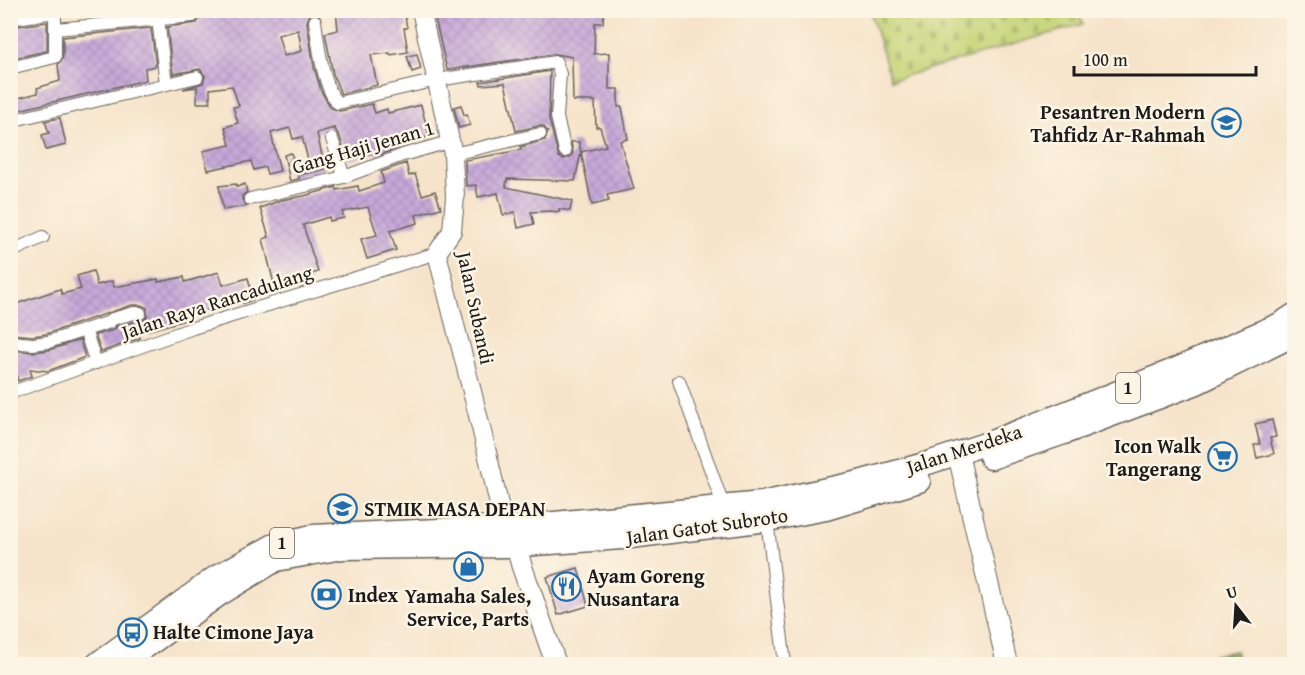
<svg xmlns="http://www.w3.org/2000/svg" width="1305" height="675" font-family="'Gentium Book Plus',serif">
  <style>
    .forest { fill: url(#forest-firs); stroke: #5c6942; stroke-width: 1.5 }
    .cemetery { fill: url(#cemetery-stones); stroke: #707849; stroke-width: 1.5 }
    .building { fill: url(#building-cross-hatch); fill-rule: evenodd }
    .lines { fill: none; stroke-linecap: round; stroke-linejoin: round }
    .street-casing { stroke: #686259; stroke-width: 14 }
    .secondary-casing { stroke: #686259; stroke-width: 20 }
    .primary-casing { stroke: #686259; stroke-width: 22 }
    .highway-casing { stroke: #686259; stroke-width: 25 }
    .street { stroke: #fff; stroke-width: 12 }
    .secondary { stroke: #fff; stroke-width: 18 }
    .primary { stroke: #fff; stroke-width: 20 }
    .highway { stroke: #fff; stroke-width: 22 }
    .labels { text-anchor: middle; stroke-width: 5; stroke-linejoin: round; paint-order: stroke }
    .shield { fill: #fcf5e5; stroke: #5f5d58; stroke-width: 1.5 }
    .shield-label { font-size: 18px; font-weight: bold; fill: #1c1c1c }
    .poi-label { font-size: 20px; font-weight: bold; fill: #1c1c1c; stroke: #fcf5e5; text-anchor: start }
    .street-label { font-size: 20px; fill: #1c1c1c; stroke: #fcf5e5 }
  </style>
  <defs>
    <pattern id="forest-firs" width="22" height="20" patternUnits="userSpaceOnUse" patternTransform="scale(1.5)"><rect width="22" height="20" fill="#9cb667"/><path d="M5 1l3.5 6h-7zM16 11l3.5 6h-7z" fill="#7e9354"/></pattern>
    <pattern id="cemetery-stones" width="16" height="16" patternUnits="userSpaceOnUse" patternTransform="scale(1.5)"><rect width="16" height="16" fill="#c5d476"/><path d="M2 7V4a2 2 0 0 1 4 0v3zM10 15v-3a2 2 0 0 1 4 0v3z" fill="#a9b566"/></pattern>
    <pattern id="building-cross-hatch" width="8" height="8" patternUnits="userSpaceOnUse" patternTransform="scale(1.5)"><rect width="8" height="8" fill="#c7a9d9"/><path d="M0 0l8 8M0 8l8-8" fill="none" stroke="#aa91ba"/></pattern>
  </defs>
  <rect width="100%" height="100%" fill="#fcf5e5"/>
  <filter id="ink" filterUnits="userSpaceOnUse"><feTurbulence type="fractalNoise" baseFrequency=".0167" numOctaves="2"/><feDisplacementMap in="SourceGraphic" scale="12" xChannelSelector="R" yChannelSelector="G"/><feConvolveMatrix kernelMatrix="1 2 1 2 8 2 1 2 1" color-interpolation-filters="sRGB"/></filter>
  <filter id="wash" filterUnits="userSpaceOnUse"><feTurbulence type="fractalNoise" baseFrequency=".008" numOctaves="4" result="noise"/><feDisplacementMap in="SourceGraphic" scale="24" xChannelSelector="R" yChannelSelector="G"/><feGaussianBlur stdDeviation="1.35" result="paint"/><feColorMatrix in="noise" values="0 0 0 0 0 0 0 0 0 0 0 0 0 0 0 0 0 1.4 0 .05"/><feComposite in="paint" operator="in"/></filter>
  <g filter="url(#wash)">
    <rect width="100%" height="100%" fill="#f6e4ca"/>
    <path class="forest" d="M 1236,651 L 1239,664 L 1172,664 Z"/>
    <path class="cemetery" d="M 870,11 L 1078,11 L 1083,24 L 891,80 Z"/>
    <g id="blocks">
      <path class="building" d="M 122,10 L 149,10 L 122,14 Z
        M 199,10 L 215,10 L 216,17 L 238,10 L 309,10 L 310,14 L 307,22 L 314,67 L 321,91 L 331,108 L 340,111 L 372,104 L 375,113 L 387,109 L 388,113 L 421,105 L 429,136 L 377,156 L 376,152 L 347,160 L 340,137 L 334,128 L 317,133 L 325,169 L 299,175 L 299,179 L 290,181 L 284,155 L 291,153 L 295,164 L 308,160 L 302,137 L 293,139 L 290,128 L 271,133 L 280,171 L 267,174 L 265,167 L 254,170 L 251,161 L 208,170 L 203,151 L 230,145 L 225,127 L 238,123 L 233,107 L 239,106 L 232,86 L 210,89 L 210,103 L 197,103 L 197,87 L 183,89 L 203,83 L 205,76 L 200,69 L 173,74 L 167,27 L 197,23 L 201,16 ZM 298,30 L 302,51 L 284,56 L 278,35 Z
        M 336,10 L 404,10 L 407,28 L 404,28 L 408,52 L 390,55 L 390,53 L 371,55 L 377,85 L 341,94 L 340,92 L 333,74 L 325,33 L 338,30 Z
        M 433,10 L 604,10 L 603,23 L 595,23 L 594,54 L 609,53 L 609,89 L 618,89 L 618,107 L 622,107 L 628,139 L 620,141 L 634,189 L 607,195 L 609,201 L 592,205 L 581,152 L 606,146 L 600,127 L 596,127 L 595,101 L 573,101 L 572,57 L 555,54 L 447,70 Z
        M 47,22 L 47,51 L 10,59 L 10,27 Z
        M 151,28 L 156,66 L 145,68 L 146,80 L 10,112 L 10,100 L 38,93 L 37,88 L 60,81 L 58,65 L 63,57 L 63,37 Z
        M 417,54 L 421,69 L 412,72 L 407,56 Z
        M 550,71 L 549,119 L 559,157 L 563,159 L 570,157 L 573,153 L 571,142 L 579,142 L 581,152 L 575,181 L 507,179 L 506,187 L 572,201 L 570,211 L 559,209 L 559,212 L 551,211 L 531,212 L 534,224 L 518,228 L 515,212 L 503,215 L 498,193 L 478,197 L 476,185 L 466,186 L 465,160 L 521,150 L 520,147 L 545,140 L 548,132 L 543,126 L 539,126 L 516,131 L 505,83 L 481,85 L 480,82 Z
        M 461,105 L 464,115 L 467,114 L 470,125 L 459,128 L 454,107 Z
        M 60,118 L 66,145 L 46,150 L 42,135 L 49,133 L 45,121 Z
        M 406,163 L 409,176 L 415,174 L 422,195 L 435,191 L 441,208 L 416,215 L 418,223 L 390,231 L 396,250 L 367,259 L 361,239 L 377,235 L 368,207 L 342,212 L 344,218 L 330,221 L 329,217 L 303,225 L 318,272 L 308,275 L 310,282 L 297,286 L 295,279 L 274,284 L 263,239 L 269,237 L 260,208 L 281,200 L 304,196 L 336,187 L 337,190 L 358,186 L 359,191 L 384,183 L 381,172 Z
        M 236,184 L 237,187 L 245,184 L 247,192 L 242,196 L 242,200 L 247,206 L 223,210 L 219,186 Z
        M 93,271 L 97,285 L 112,281 L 114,287 L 158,279 L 158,282 L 184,277 L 185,282 L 219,272 L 223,285 L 248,278 L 253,300 L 243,303 L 242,300 L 188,316 L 189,319 L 139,333 L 140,338 L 101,352 L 95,335 L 113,330 L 117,326 L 144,320 L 147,317 L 147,308 L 141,305 L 132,305 L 46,334 L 33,336 L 10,334 L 10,306 L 60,289 L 62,294 L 81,289 L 77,276 Z
        M 80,340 L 85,357 L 48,371 L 30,369 L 32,376 L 18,381 L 13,365 L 10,366 L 10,350 L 33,352 L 49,350 Z
        M 1272,420 L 1276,437 L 1270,438 L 1274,454 L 1257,458 L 1254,445 L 1260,444 L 1255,424 Z
        M 578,568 L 588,606 L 558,615 L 547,577 Z"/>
    </g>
  </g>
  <g filter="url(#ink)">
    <use href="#blocks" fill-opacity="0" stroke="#686259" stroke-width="1.5"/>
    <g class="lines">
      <defs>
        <path id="street" d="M 157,11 L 166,84
          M 10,19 L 55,12
          M 315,21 C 318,42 323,89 338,103 L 437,80 L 556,62 L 560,74 L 557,117 L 565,151
          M 56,29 L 193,16
          M 10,68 L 55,57 L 55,10
          M 10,121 L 197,77
          M 332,139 L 344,177
          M 453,154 L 540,134
          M 250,199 L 344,177 L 403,155 L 452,141
          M 10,252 L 43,237
          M 85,330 L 110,322 L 112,319 L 134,313 L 140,313
          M 10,342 L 33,344 L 48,342 L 85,330 L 96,363
          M 679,381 L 723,505
          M 10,393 L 193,328 L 437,253
          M 767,520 L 785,664"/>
        <path id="secondary" d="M 421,10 L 453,154 L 455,197 L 452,231 L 437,253 C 460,348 487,442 506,538"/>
        <path id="primary" d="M 958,454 L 1007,664
          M 513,530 L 521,564 L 556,664"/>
        <path id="highway" d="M 991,458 L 1064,433 L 1197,383 L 1294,335
          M 134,655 L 220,594 L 276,560 L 342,548 L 507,546 L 622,538 L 767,520 L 826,509 L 919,481
          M 97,664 L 216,577 L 276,544 L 313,536 L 523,526 L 762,503 L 855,483 L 928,463 L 994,441 L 1174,370 L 1280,324 L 1294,315"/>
      </defs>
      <use href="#street" class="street-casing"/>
      <use href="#secondary" class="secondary-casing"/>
      <use href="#primary" class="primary-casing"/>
      <use href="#highway" class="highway-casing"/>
      <use href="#street" class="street"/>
      <use href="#secondary" class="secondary"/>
      <use href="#primary" class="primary"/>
      <use href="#highway" class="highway"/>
    </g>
  </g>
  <defs>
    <symbol id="university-ring" viewBox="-11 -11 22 22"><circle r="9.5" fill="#fcf5e5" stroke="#1f6fb2" stroke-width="1.5"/><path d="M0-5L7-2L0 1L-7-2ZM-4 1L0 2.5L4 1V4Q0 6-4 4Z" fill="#1f6fb2"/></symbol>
    <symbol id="supermarket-ring" viewBox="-11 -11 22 22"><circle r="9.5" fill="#fcf5e5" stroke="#1f6fb2" stroke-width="1.5"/><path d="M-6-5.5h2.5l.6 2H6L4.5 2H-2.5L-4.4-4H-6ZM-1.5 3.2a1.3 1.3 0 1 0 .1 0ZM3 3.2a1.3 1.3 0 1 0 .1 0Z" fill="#1f6fb2"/></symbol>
    <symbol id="shop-ring" viewBox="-11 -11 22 22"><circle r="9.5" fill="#fcf5e5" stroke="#1f6fb2" stroke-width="1.5"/><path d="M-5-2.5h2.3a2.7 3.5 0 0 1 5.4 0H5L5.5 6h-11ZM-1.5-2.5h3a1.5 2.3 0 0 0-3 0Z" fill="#1f6fb2"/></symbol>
    <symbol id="restaurant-ring" viewBox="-11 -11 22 22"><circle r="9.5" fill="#fcf5e5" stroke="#1f6fb2" stroke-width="1.5"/><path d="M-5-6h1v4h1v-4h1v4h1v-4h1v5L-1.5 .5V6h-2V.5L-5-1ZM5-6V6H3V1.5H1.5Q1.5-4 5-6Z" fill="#1f6fb2"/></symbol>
    <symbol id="bank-ring" viewBox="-11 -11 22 22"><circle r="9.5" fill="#fcf5e5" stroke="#1f6fb2" stroke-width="1.5"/><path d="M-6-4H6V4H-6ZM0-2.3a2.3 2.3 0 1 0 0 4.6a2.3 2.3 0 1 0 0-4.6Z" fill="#1f6fb2"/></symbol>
    <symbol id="bus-ring" viewBox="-11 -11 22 22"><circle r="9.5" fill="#fcf5e5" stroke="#1f6fb2" stroke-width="1.5"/><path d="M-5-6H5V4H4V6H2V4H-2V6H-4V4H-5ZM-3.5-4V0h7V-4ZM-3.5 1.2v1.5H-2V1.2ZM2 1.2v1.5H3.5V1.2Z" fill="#1f6fb2"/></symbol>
  </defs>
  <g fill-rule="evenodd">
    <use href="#university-ring" x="1210" y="106" width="33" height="33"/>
    <use href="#supermarket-ring" x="1206" y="440" width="33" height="33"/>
    <use href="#university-ring" x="326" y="492" width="33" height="33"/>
    <use href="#shop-ring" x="452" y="550" width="33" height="33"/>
    <use href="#restaurant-ring" x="550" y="570" width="33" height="33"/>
    <use href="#bank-ring" x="310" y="578" width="33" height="33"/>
    <use href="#bus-ring" x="116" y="616" width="33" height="33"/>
  </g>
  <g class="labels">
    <g class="shield">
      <rect x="1116" y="373" width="24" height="30" rx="4.5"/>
      <rect x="270" y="528" width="24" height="30" rx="4.5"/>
    </g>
    <g class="shield-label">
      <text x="1128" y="394">1</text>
      <text x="282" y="549">1</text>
    </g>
    <g class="poi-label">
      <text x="1205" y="119" text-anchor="end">Pesantren Modern<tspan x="1205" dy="23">Tahfidz Ar-Rahmah</tspan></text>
      <text x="1201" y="453" text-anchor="end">Icon Walk<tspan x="1201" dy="23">Tangerang</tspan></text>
      <text x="364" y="516">STMIK MASA DEPAN</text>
      <text x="587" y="583">Ayam Goreng<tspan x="587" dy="23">Nusantara</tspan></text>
      <text x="348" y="602">Index</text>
      <text x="468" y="603" text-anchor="middle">Yamaha Sales,<tspan x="468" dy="23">Service, Parts</tspan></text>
      <text x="153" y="639">Halte Cimone Jaya</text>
    </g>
    <g class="street-label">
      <text transform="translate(363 147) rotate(-16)" y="7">Gang Haji Jenan 1</text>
      <text transform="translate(217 302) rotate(-18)" y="7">Jalan Raya Rancadulang</text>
      <text transform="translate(476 308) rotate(78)" y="7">Jalan Subandi</text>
      <text transform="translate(964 449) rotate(-18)" y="7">Jalan Merdeka</text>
      <text transform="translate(707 526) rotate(-8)" y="7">Jalan Gatot Subroto</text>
    </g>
  </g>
  <rect width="1305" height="675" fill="none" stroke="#fcf5e5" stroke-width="36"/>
  <g transform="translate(1236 606) rotate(343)" stroke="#fcf5e5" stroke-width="4.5" paint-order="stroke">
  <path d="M0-4.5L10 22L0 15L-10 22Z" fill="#1c1c1c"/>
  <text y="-9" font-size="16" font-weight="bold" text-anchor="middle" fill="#1c1c1c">U</text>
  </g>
  <path d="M1074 66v9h182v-9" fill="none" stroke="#1c1c1c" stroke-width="3"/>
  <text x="1083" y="66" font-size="18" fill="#1c1c1c" stroke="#fcf5e5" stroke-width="4.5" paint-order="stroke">100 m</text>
</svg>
